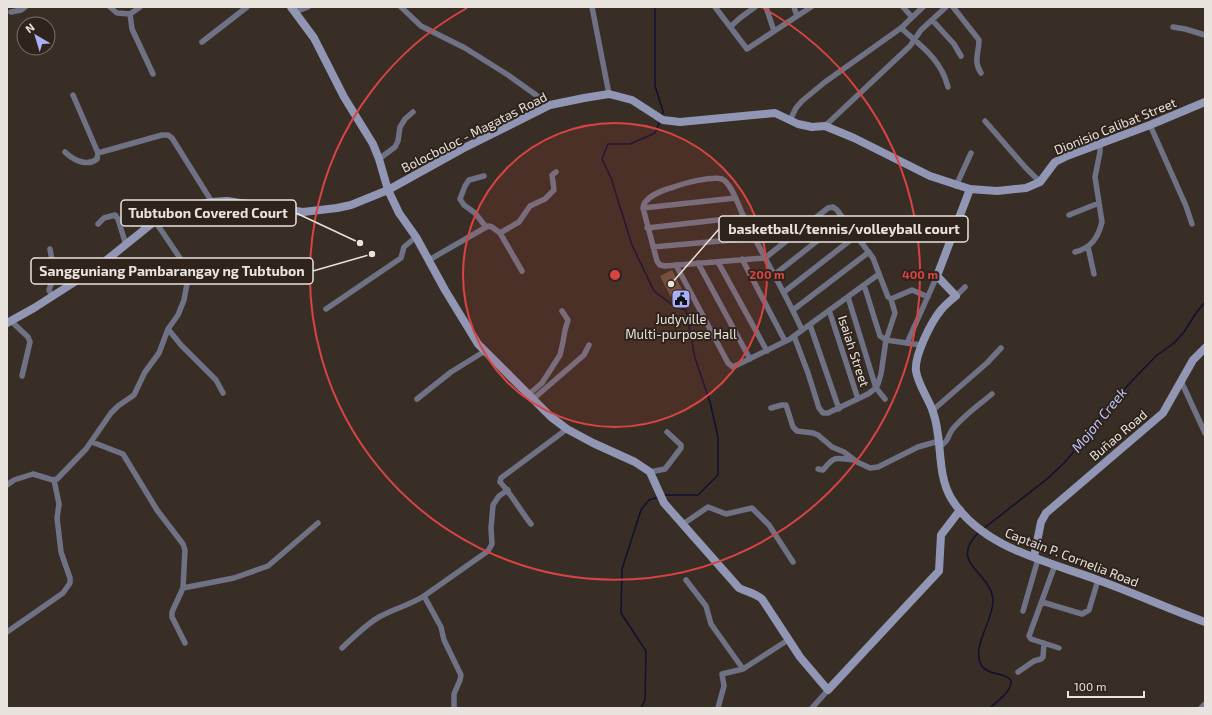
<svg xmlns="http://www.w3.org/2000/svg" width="1212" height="715" font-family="'Exo 2',sans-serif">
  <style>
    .green { fill: #69533d }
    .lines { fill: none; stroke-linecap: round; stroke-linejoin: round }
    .stream { stroke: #111034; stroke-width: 1.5 }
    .street { stroke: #6f7285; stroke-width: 5.5 }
    .secondary { stroke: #9196b5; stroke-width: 8 }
    .ring { fill: none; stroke: #d94443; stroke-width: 2 }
    .labels { text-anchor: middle; stroke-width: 4; stroke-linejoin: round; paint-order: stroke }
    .street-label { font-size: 13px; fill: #e9e3dd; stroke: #2e241c }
    .poi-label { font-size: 13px; fill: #e9e3dd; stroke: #2e241c }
    .water-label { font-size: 14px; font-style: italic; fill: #bfc6fe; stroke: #2e241c }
    .centre { fill: #d94443; stroke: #2e241c; stroke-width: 2 }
    .ring-label { font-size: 12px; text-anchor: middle; font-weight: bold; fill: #d94443; stroke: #2e241c; stroke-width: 4; stroke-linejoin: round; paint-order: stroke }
    .leader { fill: none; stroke: #e9e3dd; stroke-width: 1.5 }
    .callout-dot { fill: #e9e3dd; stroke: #2e241c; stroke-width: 1.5 }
    .callout { fill: #2e241c; stroke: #e9e3dd; stroke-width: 1.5 }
    .callout-label { font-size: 14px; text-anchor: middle; font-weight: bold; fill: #e9e3dd }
  </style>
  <rect width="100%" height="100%" fill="#382e25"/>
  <path class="green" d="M 672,270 L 683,291 L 671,297 L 660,276 Z"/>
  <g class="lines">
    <path class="stream" d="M 655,7 L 655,86 L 663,111 L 662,116
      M 660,121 L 655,133 L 630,144 L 608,144 L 602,159 L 611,178 L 632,245 L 654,291 L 675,307 L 686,310 L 695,358 L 710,402 L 718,437 L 718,475 L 698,495 L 664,495
      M 983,529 L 1047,479 L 1064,463 L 1083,441 L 1101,416 L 1129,384 L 1156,356 L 1174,343 L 1184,332 L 1196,313 L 1205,302
      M 979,532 C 947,564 991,571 993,600 C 994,620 970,648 982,666 C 989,676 1002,671 1011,680 C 1012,692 998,700 990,708
      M 641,708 L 645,700 L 646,651 L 621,613 L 622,569 L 641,510 L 649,500 L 659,497"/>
    <path class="street" d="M 110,7 L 117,13 L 130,14 L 140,7
      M 401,7 L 421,26 L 465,48 L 508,75 L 550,105
      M 592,7 L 609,94
      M 715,7 L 747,49 L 811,7
      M 766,7 L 774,31
      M 794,7 L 797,16
      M 903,7 L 911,16
      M 953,7 L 979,40 C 979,53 973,61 981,73
      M 11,12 L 21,10 L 25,7
      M 295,12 L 308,7
      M 130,14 L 132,29 L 153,74
      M 933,21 L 954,44 L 961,56
      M 730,27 L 740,18 L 755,7
      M 1173,27 L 1185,29 L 1205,35
      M 901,28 C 921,46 941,59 948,87
      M 202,42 L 247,7
      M 790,120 L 796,108 L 802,101 L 825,82 L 901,28 L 923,7
      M 985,121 L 1025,167 L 1040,182
      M 1150,125 L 1186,206 L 1192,224
      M 825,126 L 910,46 L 921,30 L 946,7
      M 65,152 C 73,160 87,167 97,159 L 98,153 L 73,95
      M 98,153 L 162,135 L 168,135 L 172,138 L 212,202
      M 379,159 L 395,147 L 398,141 L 400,127 L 405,119 L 413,112
      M 484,176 L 469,180 L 465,186 L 460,199 L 464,205 L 475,213 L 486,227
      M 956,186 L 971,153
      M 643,208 L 735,198
      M 1069,215 L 1099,203
      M 98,224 L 104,218 L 115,215 L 118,219 L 126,245
      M 647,228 L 744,217
      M 500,233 L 522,271
      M 653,247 L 754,238
      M 1088,247 L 1094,274
      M 50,249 L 54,272 L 54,276 L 49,290 L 52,296
      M 1075,252 C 1091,248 1098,238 1102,222 L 1095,177 L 1100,152 L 1100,144
      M 742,259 L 785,341
      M 429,260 L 488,226 L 492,227 L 500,233 L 519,222 L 530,206 L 545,199 L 554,190 L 552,175 L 556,172
      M 718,262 L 767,351
      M 698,263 L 750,359
      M 676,265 L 728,363 L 733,367 L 790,339 L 879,274
      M 774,275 L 845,219
      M 864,285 L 880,336 L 886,340 L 921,345
      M 784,292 L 857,235
      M 956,296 L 965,287
      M 848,297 L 876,388 L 885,399
      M 891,299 L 912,290 L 928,297
      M 326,309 L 401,258 L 404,247 L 416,237
      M 793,310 L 869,252
      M 829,310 L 858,399
      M 11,321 L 28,337 L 30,342 L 22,376
      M 810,325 L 839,409
      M 168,329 L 181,345 L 216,380 L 223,393
      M 802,330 C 784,290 761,253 742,213 C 738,204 731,183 722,179 C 712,176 684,183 674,187 C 663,190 644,197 643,208 L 657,261 L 660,265 L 665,266 L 765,258 L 828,208 L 833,207 L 837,210 L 873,258 L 888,297 L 891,299
      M 794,336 L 808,373 L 819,408 L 823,413 L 828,413 L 868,394 L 876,388 L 878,384 L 881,374 L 886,340 L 895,313 L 891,299
      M 907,343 L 937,276
      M 1181,381 L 1205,433
      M 528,395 L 542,383 L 560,355 L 563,342 L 565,330 L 568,320 L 562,311
      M 417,399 L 451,372 L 485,351
      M 532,400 L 584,355 L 589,345
      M 771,408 L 782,405 L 786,405 L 793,427 L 797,431 L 813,433 L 818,435 L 832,447 L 844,452 L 857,462 L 870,468 L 878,467 L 918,447 L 939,441
      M 933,410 L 987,363 L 1001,348
      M 92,442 L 123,454 L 157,510 L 183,544 L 185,550 L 183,588 L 172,612 L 172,617 L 185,643
      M 939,447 C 950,440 947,437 952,430 C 963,416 979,405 992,394
      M 818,469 L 823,470 C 835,455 835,458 853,460
      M 650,472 L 665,469 L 681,448 L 681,445 L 667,432
      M 7,485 L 14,480 L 33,474 L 53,480 L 57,479 L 86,449 L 111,413 L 118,406 L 134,395 L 145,372 L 159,353 L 168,329 L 178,315 L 184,300 L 188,278 L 188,270 L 155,221
      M 531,524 C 520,510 512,495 500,482 L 501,478 L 567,429
      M 683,524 L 708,507 L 726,514 L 752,508 L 769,525 L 793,562
      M 1055,565 L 1029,636 L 1031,639 L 1059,648
      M 686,580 L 706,606 L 711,624 L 743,669
      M 183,588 L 234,578 L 268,566 L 318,523
      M 1042,602 L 1082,614 L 1089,610 L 1098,580
      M 1023,611 L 1038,559
      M 7,632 L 63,593 L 70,583 L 70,578 L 61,552 L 60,543 L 57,518 L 59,504 L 54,480
      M 342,648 C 354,637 365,625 379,617 C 393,609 410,605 424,596
      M 1018,672 L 1034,661 L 1041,659 L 1043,657 L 1044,643
      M 454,708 L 454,694 L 460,680 L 461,675 L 444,640 L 441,627 L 424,596 L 488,551 L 492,544 L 491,528 L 493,505 L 499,496 L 508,490
      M 718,708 L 724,686 L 722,674 L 743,669 L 788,640
      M 812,708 L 828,690
      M 1201,708 L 1205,704"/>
    <path class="secondary" d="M 291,7 L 314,38 L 344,97 L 373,144 L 379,159 L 388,190 L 399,213 L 416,237 L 445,290 L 478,344 L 551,417 L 567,429 L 593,443 L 635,462 L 650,472 L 664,503 L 739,588 C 747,592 755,593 762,599 L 800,657 L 828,690 L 939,571 L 941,535 L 960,510
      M 970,189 L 937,276 L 956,296 C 951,300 945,305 941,310 C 931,322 914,356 916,371 C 918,385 929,399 933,412 C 943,439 936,472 951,498 C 981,548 1047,561 1098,580 C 1134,593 1169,609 1205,622
      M 7,323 L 34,308 L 98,267 L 155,221 L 178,211 L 192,206 L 212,202 L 227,201 L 303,212 L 337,208 L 351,205 L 388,190 L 462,149 L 550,105 L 584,98 L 609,94 L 632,100 L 663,120 L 680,122 L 775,113 L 798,124 L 812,127 L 825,126 L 854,138 L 930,176 L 970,189 L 997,191 L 1026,188 L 1040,182 L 1055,162 L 1067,156 L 1150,125 L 1205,102
      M 1034,557 L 1041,522 L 1046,513 L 1163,413 L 1193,360 L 1205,348"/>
  </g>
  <circle cx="615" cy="275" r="152" fill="#d94443" fill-opacity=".12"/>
  <g class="ring">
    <circle cx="615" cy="275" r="152"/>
    <path d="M763 8A305 305 0 1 1 467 8"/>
  </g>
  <defs>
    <symbol id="civic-square" viewBox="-11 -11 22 22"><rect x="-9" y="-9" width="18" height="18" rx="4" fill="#a8b0fc" stroke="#2e241c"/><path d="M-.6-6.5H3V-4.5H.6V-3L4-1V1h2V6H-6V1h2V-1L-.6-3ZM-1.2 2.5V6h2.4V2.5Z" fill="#111"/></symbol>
  </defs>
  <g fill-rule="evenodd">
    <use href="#civic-square" x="670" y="288" width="22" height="22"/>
  </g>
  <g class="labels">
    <g class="street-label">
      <text transform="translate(1115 126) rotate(-22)" y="5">Dionisio Calibat Street</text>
      <text transform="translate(474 132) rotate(-27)" y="5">Bolocboloc - Magatas Road</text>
      <text transform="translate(854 351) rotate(72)" y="5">Isaiah Street</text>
      <text transform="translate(1118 435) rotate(-40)" y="5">Buñao Road</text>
      <text transform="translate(1072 557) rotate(21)" y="5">Captain P. Cornelia Road</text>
    </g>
    <g class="poi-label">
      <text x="681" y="324">Judyville<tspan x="681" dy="15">Multi-purpose Hall</tspan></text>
    </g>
    <g class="water-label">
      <text transform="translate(1099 420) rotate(-51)" y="5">Mojon Creek</text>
    </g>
  </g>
  <circle cx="615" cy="275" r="6" class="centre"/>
  <g class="ring-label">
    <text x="767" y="279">200 m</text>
    <text x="920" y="279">400 m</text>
  </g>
  <path class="leader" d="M360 243L296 213M671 284L719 229M372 254L313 271"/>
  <g class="callout-dot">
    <circle cx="360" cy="243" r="4"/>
    <circle cx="671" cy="284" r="4"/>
    <circle cx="372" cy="254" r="4"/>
  </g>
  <g class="callout">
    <rect x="121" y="200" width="175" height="26" rx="4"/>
    <rect x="719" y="216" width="249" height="26" rx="4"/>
    <rect x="31" y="258" width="282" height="26" rx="4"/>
  </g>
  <g class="callout-label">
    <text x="208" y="218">Tubtubon Covered Court</text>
    <text x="844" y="234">basketball/tennis/volleyball court</text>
    <text x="172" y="276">Sangguniang Pambarangay ng Tubtubon</text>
  </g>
  <rect width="1212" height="715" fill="none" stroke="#e9e3dd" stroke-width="16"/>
  <g transform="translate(36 36) rotate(322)"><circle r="19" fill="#2e241c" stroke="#797069"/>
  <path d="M0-3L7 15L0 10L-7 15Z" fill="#a8b0fc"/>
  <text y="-6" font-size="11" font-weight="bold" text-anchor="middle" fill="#e9e3dd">N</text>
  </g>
  <path d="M1068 691v6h76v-6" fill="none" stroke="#e9e3dd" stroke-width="2"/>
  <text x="1074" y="691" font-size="12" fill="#e9e3dd" stroke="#2e241c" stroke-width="3" paint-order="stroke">100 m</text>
</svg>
